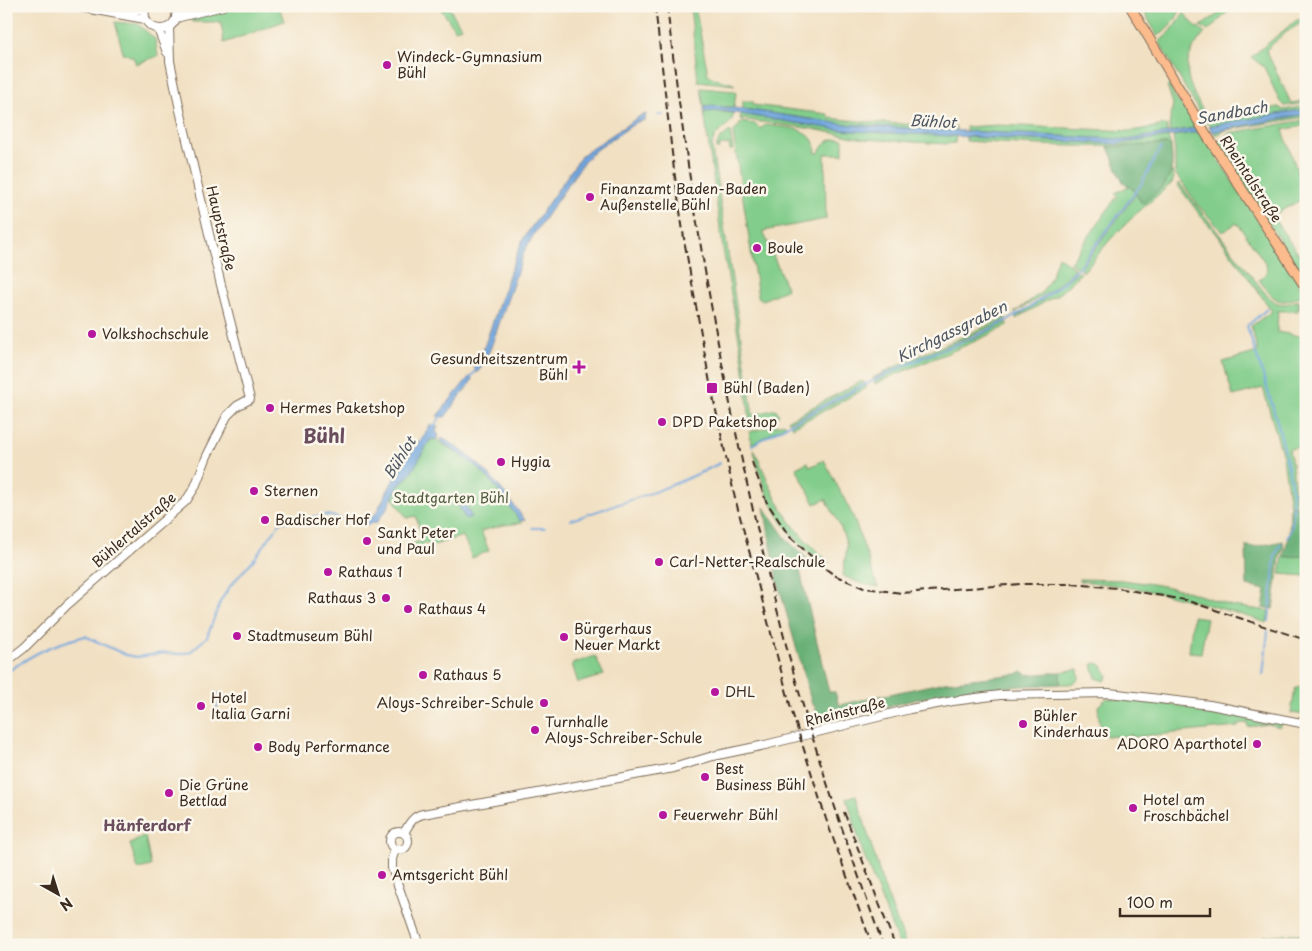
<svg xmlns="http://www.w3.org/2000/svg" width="1312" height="951" font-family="'Playpen Sans',sans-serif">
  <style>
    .green { fill: #82cd8b; stroke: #5e7c54 }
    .forest { fill: #69b077; stroke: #526d4a }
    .water { fill: #6fa5dd; stroke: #55687e }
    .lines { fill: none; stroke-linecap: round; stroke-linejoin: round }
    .stream { stroke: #6fa5dd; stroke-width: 2 }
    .minor-casing { stroke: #7b6a57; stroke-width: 10 }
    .major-casing { stroke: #7b6a57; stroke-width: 11 }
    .minor { stroke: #fff; stroke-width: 8 }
    .major { stroke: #fbbb8c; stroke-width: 9 }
    .rail { stroke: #3b2a1e; stroke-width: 2; stroke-dasharray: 8 4; stroke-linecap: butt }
    .poi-dot { fill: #b5179e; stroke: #fbf7ec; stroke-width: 2 }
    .labels { text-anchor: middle; stroke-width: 5; stroke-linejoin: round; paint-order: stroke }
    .poi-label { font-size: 14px; fill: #3b2a1e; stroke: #fbf7ec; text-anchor: start }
    .street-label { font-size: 14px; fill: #3b2a1e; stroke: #fbf7ec }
    .park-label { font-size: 14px; fill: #505b3f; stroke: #fbf7ec }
    .water-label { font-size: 15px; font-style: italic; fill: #4d5561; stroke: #fbf7ec }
    .neighbourhood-label { font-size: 15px; font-weight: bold; fill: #6b4e5e; stroke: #fbf7ec }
    .district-label { font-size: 19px; font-weight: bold; fill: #6b4e5e; stroke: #fbf7ec }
  </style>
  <rect width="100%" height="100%" fill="#fbf7ec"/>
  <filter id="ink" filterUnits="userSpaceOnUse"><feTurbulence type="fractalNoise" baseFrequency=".02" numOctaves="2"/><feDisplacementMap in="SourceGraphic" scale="10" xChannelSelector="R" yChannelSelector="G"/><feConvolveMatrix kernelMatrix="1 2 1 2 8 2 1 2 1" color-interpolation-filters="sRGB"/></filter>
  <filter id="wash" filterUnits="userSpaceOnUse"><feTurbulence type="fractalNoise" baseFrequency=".0096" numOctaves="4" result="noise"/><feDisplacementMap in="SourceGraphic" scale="20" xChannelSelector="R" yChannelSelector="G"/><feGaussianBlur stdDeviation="1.12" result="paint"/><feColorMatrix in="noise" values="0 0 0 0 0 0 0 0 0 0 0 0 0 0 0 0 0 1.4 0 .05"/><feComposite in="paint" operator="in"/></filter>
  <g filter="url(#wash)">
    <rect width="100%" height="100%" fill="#f1e0c2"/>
    <path class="green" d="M 236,6 L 279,6 L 284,21 L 224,43 L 221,22 L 193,22 L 189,16 Z
      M 439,6 L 448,6 L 461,27 L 455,30 Z
      M 690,6 L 695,6 L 708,74 C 714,81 727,80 735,85 L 698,81 Z
      M 1158,6 L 1167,6 L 1170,9 L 1174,6 L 1179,6 L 1181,9 L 1175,20 L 1158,37 L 1145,13 Z
      M 1229,6 L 1234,6 L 1208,31 L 1201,26 Z
      M 1184,13 L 1197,28 L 1199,27 L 1205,33 C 1174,65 1190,88 1209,121 L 1279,107 L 1283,110 L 1306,106 L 1306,109 L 1212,126 L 1205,122 L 1159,42 L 1170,32 Z
      M 1306,15 L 1306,20 L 1285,33 L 1266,50 L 1291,103 L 1306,101 L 1306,103 L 1284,106 L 1280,102 L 1264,67 L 1251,57 L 1294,22 Z
      M 115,22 L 138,24 L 155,39 L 158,56 L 136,64 L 133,57 L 123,53 Z
      M 1167,86 L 1170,86 C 1174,101 1187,110 1195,123 L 1193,124 L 1195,128 L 1170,132 L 1169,126 L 1173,104 Z
      M 701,88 L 734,91 L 736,93 L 734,107 L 704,107 Z
      M 743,101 L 753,101 L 753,105 L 828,114 L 829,118 L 867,122 L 956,127 L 956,131 L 843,124 L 743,109 Z
      M 709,111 L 734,113 C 731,130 712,129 712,149 L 753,415 L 776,409 L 779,415 L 750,423 L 743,362 L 723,249 L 704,112 Z
      M 741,114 L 840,130 L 956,136 L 955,143 L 947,144 L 864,139 L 813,129 L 740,119 Z
      M 1306,114 L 1306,117 L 1226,130 L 1215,135 L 1214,130 Z
      M 1306,120 L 1306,125 L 1283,130 L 1306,197 L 1272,216 L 1299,255 L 1306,253 L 1306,281 L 1217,143 L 1229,133 Z
      M 741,122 L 755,124 L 759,128 L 762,128 L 765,125 C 785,128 815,125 816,153 L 819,153 C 823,142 832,137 843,139 L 843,154 L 825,154 L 826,219 L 763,231 L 787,289 L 763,300 L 758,297 L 733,133 L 739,126 Z
      M 998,125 L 1131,131 L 1166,125 L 1168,133 L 1127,140 L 966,131 L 966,127 Z
      M 730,131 L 733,150 L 730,150 L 729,144 L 719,146 L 719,149 L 716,149 L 719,140 Z
      M 1198,132 L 1201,136 L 1203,136 L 1306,295 L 1306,315 L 1300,308 L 1300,304 L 1305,298 L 1303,295 C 1278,307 1275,301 1259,280 C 1265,275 1268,273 1266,264 L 1238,224 L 1235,224 L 1223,232 L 1199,206 L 1175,173 L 1175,152 L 1173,136 Z
      M 966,137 L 1118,144 L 1168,137 L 1171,146 L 1166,144 C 1100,149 1033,145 966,141 Z
      M 1172,171 L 1174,178 L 1172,183 L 1137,213 L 1109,241 L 1083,272 L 1080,269 L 1136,194 L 1141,202 L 1164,186 Z
      M 1177,184 L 1180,184 L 1269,298 C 1279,306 1287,305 1298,300 L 1298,311 L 1278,311 L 1277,332 L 1306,337 L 1306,446 L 1289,449 L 1292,464 L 1296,505 L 1290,506 L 1283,457 L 1263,388 L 1233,396 L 1223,362 L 1258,352 L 1251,326 L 1272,311 L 1217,234 L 1200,215 Z
      M 1129,186 L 1135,192 L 1086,257 L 1078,268 L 1070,263 L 1118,195 L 1115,193 Z
      M 1058,256 L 1075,269 L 1052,290 L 1014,313 L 1043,291 L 1052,275 Z
      M 1078,271 L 1081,273 L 1060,293 L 1016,319 L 1016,317 L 1045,298 Z
      M 1005,317 L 1006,319 L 995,325 L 873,379 L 873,378 C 916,355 962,339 1005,317 Z
      M 1007,322 L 1008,325 C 966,348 919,363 875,384 L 874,382 L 918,360 L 977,337 Z
      M 862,381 L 865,383 L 789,422 L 788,420 Z
      M 866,385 L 867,387 L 863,390 L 793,427 L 791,425 Z
      M 784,423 L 786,425 L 752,444 L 749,432 Z
      M 436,439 L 476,466 L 491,481 L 522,523 L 504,525 L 481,531 L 489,551 L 472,558 L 463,536 L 431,546 L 425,543 L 420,548 L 411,551 L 408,549 L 406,545 L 422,541 L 416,516 L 407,518 L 394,500 L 393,496 L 397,488 L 411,473 L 430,440 Z
      M 753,447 C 765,473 775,502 793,525 C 803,539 816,550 829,562 L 827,566 C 816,558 804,549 795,538 C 772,513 760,480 753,447 Z
      M 824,460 L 853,516 L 878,587 L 862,584 L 843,576 L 847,545 L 841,528 L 826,499 L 815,504 L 796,468 L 808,462 L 810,467 Z
      M 1306,556 L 1306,576 L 1280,574 L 1283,557 Z
      M 1079,579 L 1122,580 L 1152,584 L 1184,590 L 1232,606 L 1269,611 L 1267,623 C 1203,602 1146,587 1079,581 Z
      M 1193,616 L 1207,618 L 1201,653 L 1189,652 Z
      M 595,656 L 604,675 L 578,683 L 572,664 Z
      M 1095,663 C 1104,664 1104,670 1108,676 L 1105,681 L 1096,678 L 1092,665 Z
      M 1078,669 L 1079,679 C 1074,685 1067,684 1060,684 L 1060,672 Z
      M 1306,683 L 1306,715 L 1291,713 L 1295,689 Z
      M 1107,698 C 1166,703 1224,711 1282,723 L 1280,727 L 1268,724 L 1248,727 L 1247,723 L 1238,724 L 1238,727 L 1132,737 L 1132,735 C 1098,738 1101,739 1098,706 Z
      M 856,795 L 884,887 L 906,945 L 899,945 L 863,853 L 847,798 Z
      M 145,836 L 151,866 L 138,869 L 130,844 Z
      M 1286,934 L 1287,945 L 1264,945 L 1264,936 Z
      M 1289,934 L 1300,934 L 1304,938 L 1305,945 L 1289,945 Z"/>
    <path class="forest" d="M 1166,144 L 1171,146 C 1175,178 1168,183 1144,203 L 1141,202 L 1133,189 L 1122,181 L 1108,147 Z
      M 1290,506 L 1306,506 L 1306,556 L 1283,557 L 1289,536 Z
      M 764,507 L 787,540 L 812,563 L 800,571 L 829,692 L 835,692 L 839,705 L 945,682 L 1017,674 L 1022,671 L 1028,675 L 1060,672 L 1060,684 L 970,689 L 922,698 L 820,723 L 814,705 L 812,704 L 778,583 Z
      M 1283,541 L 1284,547 L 1280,557 L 1273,609 L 1263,608 L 1266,590 L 1247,586 L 1246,546 L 1254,547 Z"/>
    <path class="water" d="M 713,106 C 764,110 815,122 866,126 L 1117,139 L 1127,140 L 1195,128 L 1198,132 L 1118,144 L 868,132 L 840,130 L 722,111 L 704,112 L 704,107 Z
      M 1306,109 L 1306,114 L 1212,132 L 1209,126 Z
      M 646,114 L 645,120 L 637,122 L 597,149 L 585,160 L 534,234 L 524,252 L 491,347 L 483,365 L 477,373 L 474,367 L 482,353 L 510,272 L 523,239 L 582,155 L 640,116 Z
      M 469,377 L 473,379 L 445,417 L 437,416 Z
      M 430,425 L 438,426 L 436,431 L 439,436 L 437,439 L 430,440 L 411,473 L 397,488 L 387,509 L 377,522 L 366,525 L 353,523 L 352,518 C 361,519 370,520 376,513 L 401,465 L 422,439 Z
      M 442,438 C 481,460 499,485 525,520 L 520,521 L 491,481 L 476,466 L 440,441 Z
      M 461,495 L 462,497 L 465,496 L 466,500 L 464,501 L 471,517 L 465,519 L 458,504 L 456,504 L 454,501 L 457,499 L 456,497 Z"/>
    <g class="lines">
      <path class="stream" d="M 658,115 L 663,115
        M 1267,309 L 1247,326 C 1260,367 1310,503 1287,538
        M 470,379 L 477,369
        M 433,427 L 442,415
        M 752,445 C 805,415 859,386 915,361 C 933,352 953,346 971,338 C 1010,321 1057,294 1084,261 L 1140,186 L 1161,148
        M 571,520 C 621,503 673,488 720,463
        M 532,528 L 545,528
        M 1269,621 L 1275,555 L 1281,544
        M 6,673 C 35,652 51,645 85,636 L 126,655 L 137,657 L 164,653 L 182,654 L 190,652 L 207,637 L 221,600 L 231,585 L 255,558 L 280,523 L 291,519 L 327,515 L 355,522
        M 1263,675 L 1268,631
        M 216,715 L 218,693
        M 1298,944 L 1298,945"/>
    </g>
  </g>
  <g filter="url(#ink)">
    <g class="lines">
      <defs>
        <path id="minor" d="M 74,6 L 145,19
          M 146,6 C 136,36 185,37 175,6
          M 176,7 L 191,6
          M 120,11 L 145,9
          M 176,18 L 223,6
          M 158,29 L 167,52
          M 6,662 L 24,648 L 67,605 L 186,501 L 195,487 L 207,456 L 227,416 L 237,406 L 250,399 L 221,285 L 180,110 L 170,61 L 169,27
          M390 841a9 9 0 1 1 18 0a9 9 0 1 1-18 0Z
          M 404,833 C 409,824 413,816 423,814 L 673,768 L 713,756 L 765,745 L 910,709 L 953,701 L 1000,695 L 1109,693 L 1210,705 L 1306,724
          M 395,849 L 392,859 L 392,868 L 419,945"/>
        <path id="major" d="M 1130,6 L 1206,134 L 1306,288"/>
      </defs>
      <use href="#minor" class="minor-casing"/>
      <use href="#major" class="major-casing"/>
      <use href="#minor" class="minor"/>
      <use href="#major" class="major"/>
      <path class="rail" d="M 655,6 L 674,170 L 685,245 L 710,383 L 735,498 L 792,712 L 826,819 L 872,945
        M 667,6 C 691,214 728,419 780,621 C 807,730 845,839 883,945
        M 752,462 L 766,501 L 789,536 L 823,567 L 836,576 L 864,588 L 902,593 L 1021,584 L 1072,584 L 1117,588 L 1185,600 L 1306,640
        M 844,812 L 895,945"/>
    </g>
  </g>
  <g class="poi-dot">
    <circle cx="387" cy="65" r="5"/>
    <circle cx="590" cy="197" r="5"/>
    <circle cx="757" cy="248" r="5"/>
    <circle cx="92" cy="334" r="5"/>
    <path d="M576.5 359.5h5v5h5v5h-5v5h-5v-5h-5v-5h5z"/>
    <rect x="706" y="382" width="12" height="12" rx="2.5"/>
    <circle cx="270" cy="408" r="5"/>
    <circle cx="662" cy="422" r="5"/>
    <circle cx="501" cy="462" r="5"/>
    <circle cx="254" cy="491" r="5"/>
    <circle cx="265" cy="520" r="5"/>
    <circle cx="367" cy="541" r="5"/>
    <circle cx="659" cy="562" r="5"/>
    <circle cx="328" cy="572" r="5"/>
    <circle cx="386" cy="598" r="5"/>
    <circle cx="408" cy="609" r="5"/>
    <circle cx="237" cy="636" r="5"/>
    <circle cx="564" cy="637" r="5"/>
    <circle cx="423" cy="675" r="5"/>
    <circle cx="715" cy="692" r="5"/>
    <circle cx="544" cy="703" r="5"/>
    <circle cx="201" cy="706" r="5"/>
    <circle cx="1023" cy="724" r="5"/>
    <circle cx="535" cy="730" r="5"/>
    <circle cx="1257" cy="744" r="5"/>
    <circle cx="258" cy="747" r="5"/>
    <circle cx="705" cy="777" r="5"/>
    <circle cx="169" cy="793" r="5"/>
    <circle cx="1133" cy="808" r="5"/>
    <circle cx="663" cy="815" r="5"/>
    <circle cx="382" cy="875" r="5"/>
  </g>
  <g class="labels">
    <g class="poi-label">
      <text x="397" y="62">Windeck-Gymnasium<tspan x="397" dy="16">Bühl</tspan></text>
      <text x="600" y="194">Finanzamt Baden-Baden<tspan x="600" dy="16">Außenstelle Bühl</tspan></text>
      <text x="767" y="253">Boule</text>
      <text x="102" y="339">Volkshochschule</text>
      <text x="568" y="364" text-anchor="end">Gesundheitszentrum<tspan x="568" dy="16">Bühl</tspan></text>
      <text x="723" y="393">Bühl (Baden)</text>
      <text x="280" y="413">Hermes Paketshop</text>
      <text x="672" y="427">DPD Paketshop</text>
      <text x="511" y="467">Hygia</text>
      <text x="264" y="496">Sternen</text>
      <text x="275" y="525">Badischer Hof</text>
      <text x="377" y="538">Sankt Peter<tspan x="377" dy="16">und Paul</tspan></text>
      <text x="669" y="567">Carl-Netter-Realschule</text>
      <text x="338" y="577">Rathaus 1</text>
      <text x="376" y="603" text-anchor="end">Rathaus 3</text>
      <text x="418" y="614">Rathaus 4</text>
      <text x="574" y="634">Bürgerhaus<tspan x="574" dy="16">Neuer Markt</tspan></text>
      <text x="247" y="641">Stadtmuseum Bühl</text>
      <text x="433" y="680">Rathaus 5</text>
      <text x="725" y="697">DHL</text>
      <text x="211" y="703">Hotel<tspan x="211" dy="16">Italia Garni</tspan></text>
      <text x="534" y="708" text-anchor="end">Aloys-Schreiber-Schule</text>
      <text x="1033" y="721">Bühler<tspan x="1033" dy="16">Kinderhaus</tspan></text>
      <text x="545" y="727">Turnhalle<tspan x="545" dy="16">Aloys-Schreiber-Schule</tspan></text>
      <text x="1247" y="749" text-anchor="end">ADORO Aparthotel</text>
      <text x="268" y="752">Body Performance</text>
      <text x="715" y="774">Best<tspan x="715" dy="16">Business Bühl</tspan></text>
      <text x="179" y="790">Die Grüne<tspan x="179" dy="16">Bettlad</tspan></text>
      <text x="1143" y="805">Hotel am<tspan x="1143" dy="16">Froschbächel</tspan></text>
      <text x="673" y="820">Feuerwehr Bühl</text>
      <text x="392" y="880">Amtsgericht Bühl</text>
    </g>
    <g class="street-label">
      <text transform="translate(1251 179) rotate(57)" y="5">Rheintalstraße</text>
      <text transform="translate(221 228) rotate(77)" y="5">Hauptstraße</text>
      <text transform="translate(134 530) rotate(-41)" y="5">Bühlertalstraße</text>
      <text transform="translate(845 712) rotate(-14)" y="5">Rheinstraße</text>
    </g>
    <g class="park-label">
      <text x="451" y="503">Stadtgarten Bühl</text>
    </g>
    <g class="water-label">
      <text transform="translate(1232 113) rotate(-10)" y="5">Sandbach</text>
      <text transform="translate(933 122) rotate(3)" y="5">Bühlot</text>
      <text transform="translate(952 332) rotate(-26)" y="5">Kirchgassgraben</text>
      <text transform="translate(400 458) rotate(-57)" y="5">Bühlot</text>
    </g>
    <g class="neighbourhood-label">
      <text x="147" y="831">Hänferdorf</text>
    </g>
    <g class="district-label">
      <text x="324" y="443">Bühl</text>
    </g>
  </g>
  <rect width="1312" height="951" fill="none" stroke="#fbf7ec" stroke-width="25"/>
  <g transform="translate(58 894) rotate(141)" stroke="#fbf7ec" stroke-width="4" paint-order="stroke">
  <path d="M0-4L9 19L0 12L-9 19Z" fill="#3b2a1e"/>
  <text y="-8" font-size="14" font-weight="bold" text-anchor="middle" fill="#3b2a1e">N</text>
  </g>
  <path d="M1120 908v8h90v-8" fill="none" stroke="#3b2a1e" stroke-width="2.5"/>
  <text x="1127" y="908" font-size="15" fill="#3b2a1e" stroke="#fbf7ec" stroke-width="4" paint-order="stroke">100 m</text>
</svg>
